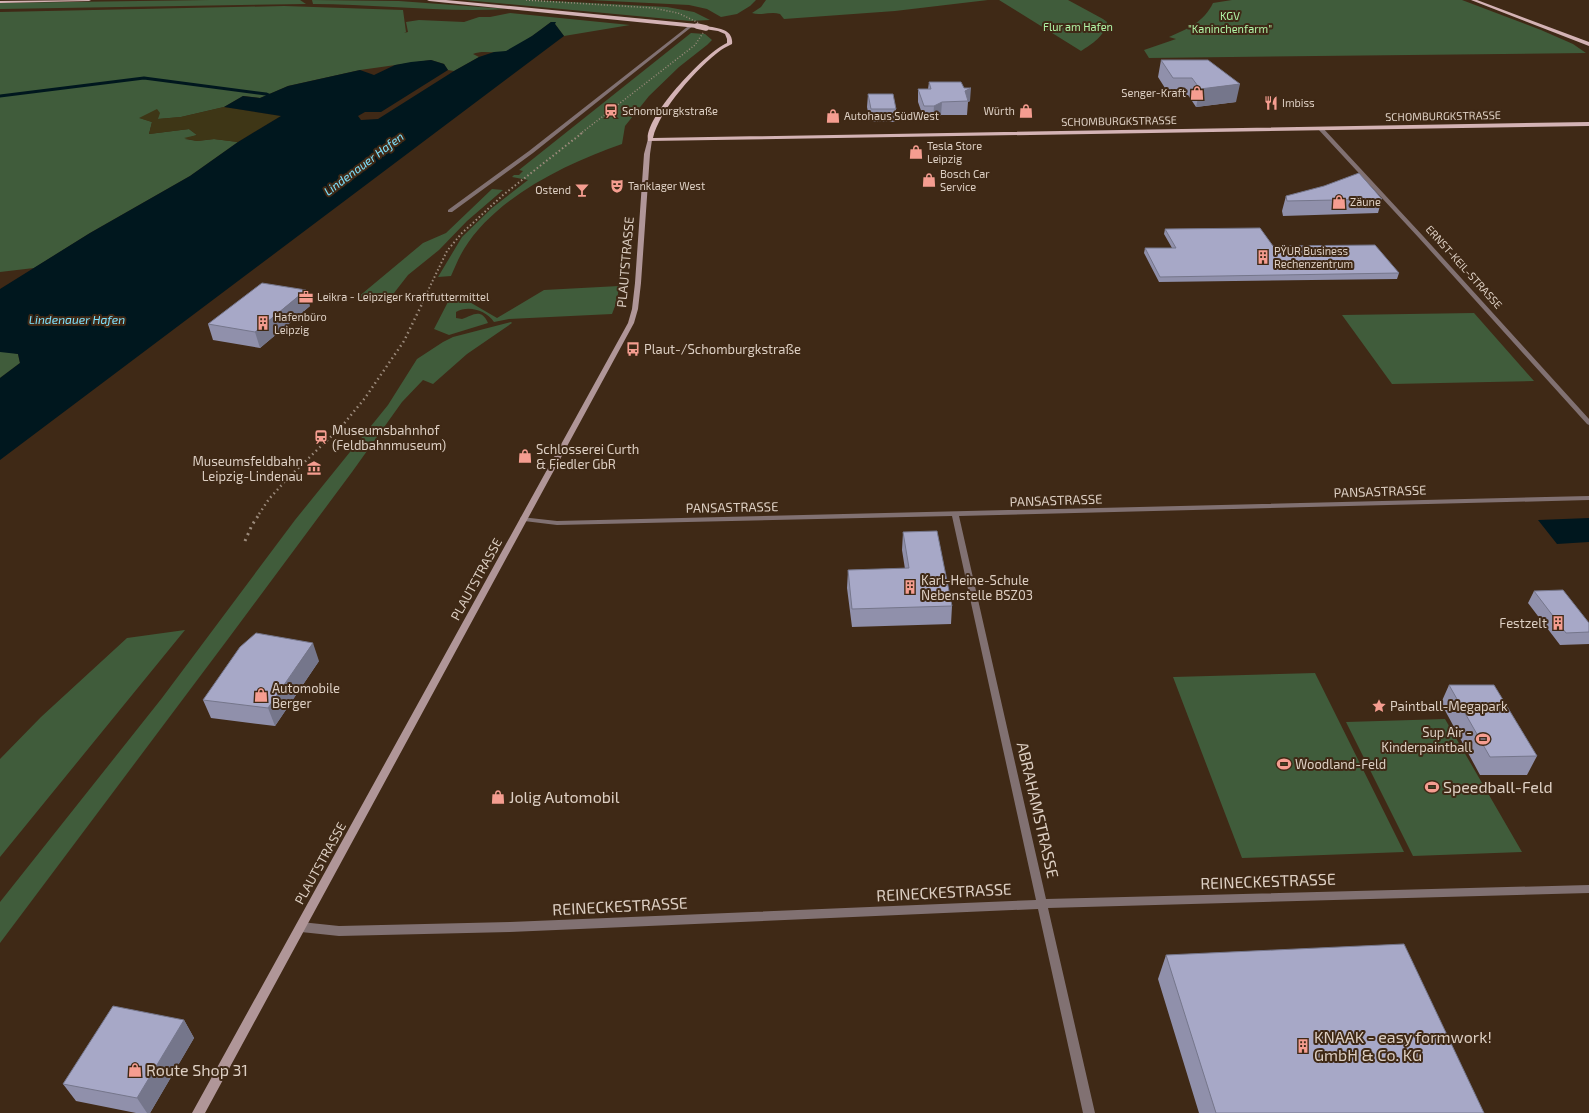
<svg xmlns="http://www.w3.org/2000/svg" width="1589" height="1113" font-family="'Exo 2',sans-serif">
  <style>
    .green { fill: #405c3b }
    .sand { fill: #3e3616 }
    .water { fill: #00171e }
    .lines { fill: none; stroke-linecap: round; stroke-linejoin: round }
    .stream { stroke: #00171e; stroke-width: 3 }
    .street { fill: #817172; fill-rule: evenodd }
    .secondary { fill: #b09698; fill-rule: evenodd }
    .primary { fill: #d4b3b5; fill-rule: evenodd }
    .rail-far3 { stroke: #9c8b7c; stroke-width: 1.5; stroke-dasharray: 1 2; stroke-linecap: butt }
    .rail-far2 { stroke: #9c8b7c; stroke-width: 2; stroke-dasharray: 1.5 2.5; stroke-linecap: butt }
    .rail-far1 { stroke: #9c8b7c; stroke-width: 2.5; stroke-dasharray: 1.5 3.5; stroke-linecap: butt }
    .rail { stroke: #9c8b7c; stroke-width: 3; stroke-dasharray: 2 4.5; stroke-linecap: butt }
    .primary-bridge { stroke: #d4b3b5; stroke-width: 5.5 }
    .wall { fill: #9090ab }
    .shaded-wall { fill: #75768b }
    .building { fill: #a7a8c7; stroke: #75768b }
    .labels { text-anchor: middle; stroke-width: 4; stroke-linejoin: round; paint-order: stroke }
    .far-park-label { font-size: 11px; fill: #b1f5a7; stroke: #3f2916 }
    .far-poi-label { font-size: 11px; fill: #ddcfc3; stroke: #3f2916; text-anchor: start }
    .far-street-label { font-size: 11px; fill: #ddcfc3; stroke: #3f2916 }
    .far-water-label { font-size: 12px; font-style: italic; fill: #7ee0fc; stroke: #3f2916 }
    .street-label { font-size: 13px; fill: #ddcfc3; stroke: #3f2916 }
    .poi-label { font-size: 13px; fill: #ddcfc3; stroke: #3f2916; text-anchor: start }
    .near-poi-label { font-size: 16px; fill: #ddcfc3; stroke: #3f2916; text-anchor: start }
    .near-street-label { font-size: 16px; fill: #ddcfc3; stroke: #3f2916 }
  </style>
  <rect width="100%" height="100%" fill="#3f2916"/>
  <path class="green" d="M 209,0 L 300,0 L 306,4 L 0,9 L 0,3 Z
    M 312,0 L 399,1 L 507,9 C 443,13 378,4 313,4 Z
    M 464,0 L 533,0 L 667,7 L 694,12 L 710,20 L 690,21 Z
    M 589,0 L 756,0 L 750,6 L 737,14 L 721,17 L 707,9 L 689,5 Z
    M 766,0 L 988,0 L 895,11 L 784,19 L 780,14 C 771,11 761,16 752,13 L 761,7 Z
    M 999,0 L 1068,0 L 1103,19 L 1107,22 C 1105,36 1092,44 1081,51 Z
    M 1232,0 L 1462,0 L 1541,30 L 1573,44 L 1586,53 L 1149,58 L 1144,50 L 1176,39 L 1169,37 C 1187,29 1204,22 1213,3 Z
    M 284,6 L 403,10 L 406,32 L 404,33 L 408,32 L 406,22 L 419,20 L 464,22 L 479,17 L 490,17 L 510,13 L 630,25 L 564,36 L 555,24 L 551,22 C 539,31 520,46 507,51 C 496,55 484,49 473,54 L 479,57 L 454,71 L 448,70 L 444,64 L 431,60 L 360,70 L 288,86 L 260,98 L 243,96 L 224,107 L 181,117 L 158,119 L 140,118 L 152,122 L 149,134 L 189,129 L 197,135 L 185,139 L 197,141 L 214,139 L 238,142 L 190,176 L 90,233 L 34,268 L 0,272 L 0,12 Z
    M 691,33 L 705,34 L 712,40 L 707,45 L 679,67 L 649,96 L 625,126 L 622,144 C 567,163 496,197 464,249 C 459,257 455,267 451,276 L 438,277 L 462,237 L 492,208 L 528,180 L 512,177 L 514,175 L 519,175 L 523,171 L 519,170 Z
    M 492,189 L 503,190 L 467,221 L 439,250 L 408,275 L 387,302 L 357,298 L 423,243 L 446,233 Z
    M 619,286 L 617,301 L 612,314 L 509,319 L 494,322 C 486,310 468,305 456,312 L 456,318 L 462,319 C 472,316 481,307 488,323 L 449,335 L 434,329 L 450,298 L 461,297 L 497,318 L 544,290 Z
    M 1474,313 L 1534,381 L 1392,384 L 1342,315 Z
    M 511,322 L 512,323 L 467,354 L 433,384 L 423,380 L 402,402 L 352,472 L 228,639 L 0,943 L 0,902 L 162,698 L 295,520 L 388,405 L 417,359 L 443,342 L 453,337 Z
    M 5,351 L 18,354 L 20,363 L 0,378 L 0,352 Z
    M 185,630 L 0,857 L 0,759 L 41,717 L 127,638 Z
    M 1315,673 L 1404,852 L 1242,858 L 1173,677 Z
    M 1445,719 L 1522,852 L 1413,856 L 1346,722 Z"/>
  <path class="sand" d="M 224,107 L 281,116 L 238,142 L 214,139 L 197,141 L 184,138 L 197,135 L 189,129 L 149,134 L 152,122 L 139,118 L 157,109 L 160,113 L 158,119 L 181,117 Z"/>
  <path class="water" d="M 551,22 L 556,22 L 555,24 L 564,36 L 0,460 L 0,378 L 20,363 L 18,354 L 0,352 L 0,289 L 90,233 L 190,176 L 238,142 L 281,116 L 224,107 L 243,96 L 260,98 L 288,86 L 360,70 L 374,75 L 395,65 L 411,62 L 431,60 L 444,64 L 448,70 L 381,112 L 365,112 L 358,116 L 361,120 L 378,119 L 454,71 L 479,57 L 494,52 L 506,51 L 532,36 Z
    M 1589,518 L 1589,542 L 1557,544 L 1538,520 Z"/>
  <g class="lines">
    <path class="stream" d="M 0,96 L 144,78 L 266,94 L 273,97"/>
    <path class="street" d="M 691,24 L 694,25 L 533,153 L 452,212 L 448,212 L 448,210 L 529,151 Z
      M 1318,127 L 1322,127 L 1423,236 L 1589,419 L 1589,425 L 1587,424 L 1419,238 L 1318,129 Z
      M 1589,496 L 1589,500 L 959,516 L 1046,899 L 1589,885 L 1589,893 L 1048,908 L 1095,1113 L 1083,1113 L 1038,909 L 510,932 L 339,936 L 301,932 L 297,930 L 296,927 L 297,924 L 301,922 L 339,926 L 510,922 L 1036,900 L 952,516 L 557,525 L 524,521 L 520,519 L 521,517 L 557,521 Z"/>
    <path class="secondary" d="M 648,139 L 652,140 L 650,154 L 641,283 L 638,309 L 634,323 L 205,1113 L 192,1113 L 628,323 L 632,309 L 635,283 L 644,154 Z"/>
    <path class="primary" d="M 91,0 L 89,1 L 0,3 L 0,1 Z
      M 427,0 L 446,0 L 521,7 L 697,24 L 700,26 L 697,28 L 429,1 Z
      M 1471,0 L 1477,0 L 1589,42 L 1589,46 Z
      M 706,26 C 717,28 734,29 732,44 C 728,46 724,48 721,50 C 698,67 659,110 653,138 L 1589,122 L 1589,126 L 648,141 C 643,118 706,52 727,43 L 727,39 L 725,34 L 718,31 L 704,29 L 704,27 Z"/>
    <path class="rail-far3" d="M 526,0 L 653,8 L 678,13 L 699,23
      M 580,134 L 695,45 L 703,33"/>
    <path class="rail-far2" d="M 422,303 L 447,251 L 461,234 L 503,195 L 582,133"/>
    <path class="rail-far1" d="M 259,514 L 269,499 L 288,478 L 342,426 L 365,398 L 404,341 L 423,302"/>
    <path class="rail" d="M 245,541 L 252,525 L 260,513"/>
    <path class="primary-bridge" d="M 697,26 L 706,28"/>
  </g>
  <path class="wall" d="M 1161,60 L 1236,102 L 1196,107 L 1188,95 L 1170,96 L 1158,77 Z
    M 929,82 L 964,88 L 970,101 L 968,102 L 967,115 L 941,115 L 933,119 L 924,119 L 918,102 L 918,89 L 928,89 Z
    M 868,94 L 896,109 L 895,122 L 870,122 L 867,107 Z
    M 1286,196 L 1382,199 L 1378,213 L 1283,216 L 1282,211 Z
    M 1165,229 L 1273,246 L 1399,273 L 1397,279 L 1159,282 L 1144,253 L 1145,248 L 1172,248 L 1164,234 Z
    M 310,306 L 260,348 L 213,340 L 208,324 Z
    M 903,532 L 952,606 L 951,624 L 852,627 L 847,588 L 848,570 L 905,569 L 902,550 Z
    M 1534,591 L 1589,623 L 1589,644 L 1560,645 L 1528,603 Z
    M 319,661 L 275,726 L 211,718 L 203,700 Z
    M 1449,685 L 1537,756 L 1527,775 L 1480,775 L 1441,703 Z
    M 1166,955 L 1484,1113 L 1199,1113 L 1158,979 Z
    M 184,1020 L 194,1038 L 150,1113 L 136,1113 L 76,1101 L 63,1084 Z"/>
  <path class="shaded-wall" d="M 1240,84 L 1236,102 L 1196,107 L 1200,89 Z
    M 971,88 L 970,101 L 968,102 L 965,91 Z
    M 942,102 L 941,115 L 933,119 L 934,106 Z
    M 306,290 L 310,306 L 260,348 L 255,332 Z
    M 313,643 L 319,661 L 275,726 L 268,708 Z
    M 184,1020 L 194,1038 L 150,1113 L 147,1113 L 137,1098 Z"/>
  <path class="building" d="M 1161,60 L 1208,60 L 1240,84 L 1200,89 L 1192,78 L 1173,78 Z
    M 929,82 L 961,82 L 964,88 L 971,88 L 965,91 L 968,101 L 942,102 L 934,106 L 924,106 L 918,89 L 931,89 Z
    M 868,94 L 893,94 L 896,109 L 871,109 Z
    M 1359,173 L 1382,199 L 1287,201 L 1286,196 L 1324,186 Z
    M 1260,228 L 1273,246 L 1375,245 L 1399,273 L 1160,277 L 1145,248 L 1176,248 L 1165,229 Z
    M 262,283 L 306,290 L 255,332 L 208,324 Z
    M 937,531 L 952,606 L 852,609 L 848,570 L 909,568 L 903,532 Z
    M 1563,590 L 1589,623 L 1589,632 L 1566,633 L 1534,591 Z
    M 256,633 L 313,643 L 268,708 L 203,700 L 240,647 Z
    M 1449,685 L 1494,685 L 1537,756 L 1490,757 Z
    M 1404,944 L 1484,1113 L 1216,1113 L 1166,955 Z
    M 113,1006 L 184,1020 L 137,1098 L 63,1084 Z"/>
  <defs>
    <symbol id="shop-bare" viewBox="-9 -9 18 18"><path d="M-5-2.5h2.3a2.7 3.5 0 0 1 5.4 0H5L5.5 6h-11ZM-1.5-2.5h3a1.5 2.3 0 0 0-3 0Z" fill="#f59d90" stroke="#3f2916" stroke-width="2.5" paint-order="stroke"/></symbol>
    <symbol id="restaurant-bare" viewBox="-9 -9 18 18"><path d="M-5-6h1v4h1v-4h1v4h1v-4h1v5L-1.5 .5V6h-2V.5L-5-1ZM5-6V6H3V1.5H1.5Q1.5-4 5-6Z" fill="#f59d90" stroke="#3f2916" stroke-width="2.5" paint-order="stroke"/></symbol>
    <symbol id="station-bare" viewBox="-9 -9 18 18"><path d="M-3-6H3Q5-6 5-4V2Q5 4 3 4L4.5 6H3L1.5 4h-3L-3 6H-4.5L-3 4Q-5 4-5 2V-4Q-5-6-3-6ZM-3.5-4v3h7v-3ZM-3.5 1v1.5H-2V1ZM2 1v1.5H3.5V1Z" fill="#f59d90" stroke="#3f2916" stroke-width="2.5" paint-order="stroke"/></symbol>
    <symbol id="theatre-bare" viewBox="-9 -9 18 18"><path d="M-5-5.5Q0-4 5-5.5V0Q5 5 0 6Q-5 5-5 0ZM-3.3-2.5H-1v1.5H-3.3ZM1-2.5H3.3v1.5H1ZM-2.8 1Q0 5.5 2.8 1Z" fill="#f59d90" stroke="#3f2916" stroke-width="2.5" paint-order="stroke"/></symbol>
    <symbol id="bar-bare" viewBox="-9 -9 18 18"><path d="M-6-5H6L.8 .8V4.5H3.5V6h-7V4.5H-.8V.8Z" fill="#f59d90" stroke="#3f2916" stroke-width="2.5" paint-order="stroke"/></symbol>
    <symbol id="building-bare" viewBox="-9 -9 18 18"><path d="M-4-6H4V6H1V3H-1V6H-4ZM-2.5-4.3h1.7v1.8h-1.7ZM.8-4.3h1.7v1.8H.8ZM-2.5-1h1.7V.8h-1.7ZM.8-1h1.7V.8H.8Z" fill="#f59d90" stroke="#3f2916" stroke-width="2.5" paint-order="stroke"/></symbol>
    <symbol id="office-bare" viewBox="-9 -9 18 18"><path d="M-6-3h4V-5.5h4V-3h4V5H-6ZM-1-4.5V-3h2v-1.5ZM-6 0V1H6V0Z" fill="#f59d90" stroke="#3f2916" stroke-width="2.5" paint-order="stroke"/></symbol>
    <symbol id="bus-bare" viewBox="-9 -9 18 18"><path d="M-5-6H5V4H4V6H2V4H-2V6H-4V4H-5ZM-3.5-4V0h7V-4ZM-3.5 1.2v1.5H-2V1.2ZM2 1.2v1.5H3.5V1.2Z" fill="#f59d90" stroke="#3f2916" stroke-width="2.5" paint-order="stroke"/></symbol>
    <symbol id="museum-bare" viewBox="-9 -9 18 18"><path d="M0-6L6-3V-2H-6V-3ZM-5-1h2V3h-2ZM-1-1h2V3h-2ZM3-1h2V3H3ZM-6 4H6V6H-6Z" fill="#f59d90" stroke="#3f2916" stroke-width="2.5" paint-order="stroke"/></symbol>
    <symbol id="sight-bare" viewBox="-9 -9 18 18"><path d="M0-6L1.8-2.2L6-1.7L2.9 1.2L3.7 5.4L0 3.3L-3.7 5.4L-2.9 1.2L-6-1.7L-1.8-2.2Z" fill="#f59d90" stroke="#3f2916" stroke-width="2.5" paint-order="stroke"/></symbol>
    <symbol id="stadium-bare" viewBox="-9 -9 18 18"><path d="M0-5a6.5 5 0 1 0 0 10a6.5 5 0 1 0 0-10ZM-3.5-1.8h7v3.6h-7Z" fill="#f59d90" stroke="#3f2916" stroke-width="2.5" paint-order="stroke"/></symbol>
  </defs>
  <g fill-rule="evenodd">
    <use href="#shop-bare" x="1187" y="83" width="20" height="20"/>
    <use href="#restaurant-bare" x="1261" y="93" width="20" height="20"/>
    <use href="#station-bare" x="601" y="101" width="20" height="20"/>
    <use href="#shop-bare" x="1016" y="101" width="20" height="20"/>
    <use href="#shop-bare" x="823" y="106" width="20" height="20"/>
    <use href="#shop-bare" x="906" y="142" width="20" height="20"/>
    <use href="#shop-bare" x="919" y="170" width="20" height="20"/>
    <use href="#theatre-bare" x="607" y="176" width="20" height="20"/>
    <use href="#bar-bare" x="572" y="180" width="20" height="20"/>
    <use href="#shop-bare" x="1329" y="192" width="20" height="20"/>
    <use href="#building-bare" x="1253" y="247" width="20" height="20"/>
    <use href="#office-bare" x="296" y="287" width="20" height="20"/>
    <use href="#building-bare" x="253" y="313" width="20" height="20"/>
    <use href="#bus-bare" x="623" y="339" width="20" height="20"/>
    <use href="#station-bare" x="311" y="427" width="20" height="20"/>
    <use href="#shop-bare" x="515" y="446" width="20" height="20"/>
    <use href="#museum-bare" x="304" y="458" width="20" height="20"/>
    <use href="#building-bare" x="900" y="577" width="20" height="20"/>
    <use href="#building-bare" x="1548" y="613" width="20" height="20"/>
    <use href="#shop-bare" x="251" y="685" width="20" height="20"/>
    <use href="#sight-bare" x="1369" y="696" width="20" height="20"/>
    <use href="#stadium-bare" x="1473" y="729" width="20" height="20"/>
    <use href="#stadium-bare" x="1274" y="754" width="20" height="20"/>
    <use href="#stadium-bare" x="1422" y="777" width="20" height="20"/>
    <use href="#shop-bare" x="488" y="787" width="20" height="20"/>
    <use href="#building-bare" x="1293" y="1036" width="20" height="20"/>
    <use href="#shop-bare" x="125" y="1060" width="20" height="20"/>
  </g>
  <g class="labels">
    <g class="far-park-label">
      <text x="1230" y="20">KGV<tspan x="1230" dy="13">"Kaninchenfarm"</tspan></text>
      <text x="1078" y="31">Flur am Hafen</text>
    </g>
    <g class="far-poi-label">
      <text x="1186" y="97" text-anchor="end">Senger-Kraft</text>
      <text x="1282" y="107">Imbiss</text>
      <text x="622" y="115">Schomburgkstraße</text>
      <text x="1015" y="115" text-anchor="end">Würth</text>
      <text x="844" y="120">Autohaus SüdWest</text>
      <text x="927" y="150">Tesla Store<tspan x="927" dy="13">Leipzig</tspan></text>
      <text x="940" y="178">Bosch Car<tspan x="940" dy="13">Service</tspan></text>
      <text x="628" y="190">Tanklager West</text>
      <text x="571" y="194" text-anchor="end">Ostend</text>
      <text x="1350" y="206">Zäune</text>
      <text x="1274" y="255">PŸUR Business<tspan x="1274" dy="13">Rechenzentrum</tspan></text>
      <text x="317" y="301">Leikra - Leipziger Kraftfuttermittel</text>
      <text x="274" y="321">Hafenbüro<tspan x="274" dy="13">Leipzig</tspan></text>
    </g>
    <g class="far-street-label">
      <text transform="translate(1443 116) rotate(-1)" y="4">SCHOMBURGKSTRASSE</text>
      <text transform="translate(1119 121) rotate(-1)" y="4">SCHOMBURGKSTRASSE</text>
      <text transform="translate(1464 267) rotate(48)" y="4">ERNST-KEIL-STRASSE</text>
    </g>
    <g class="far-water-label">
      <text transform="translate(364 164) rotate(-37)" y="4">Lindenauer Hafen</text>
      <text x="77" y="324">Lindenauer Hafen</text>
    </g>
    <g class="street-label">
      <text transform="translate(625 262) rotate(-85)" y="5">PLAUTSTRASSE</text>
      <text transform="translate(1380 491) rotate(-2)" y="5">PANSASTRASSE</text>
      <text transform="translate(1056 500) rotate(-2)" y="5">PANSASTRASSE</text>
      <text transform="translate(732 507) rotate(-1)" y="5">PANSASTRASSE</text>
      <text transform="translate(476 579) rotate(-61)" y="5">PLAUTSTRASSE</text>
      <text transform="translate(320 863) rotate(-61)" y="5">PLAUTSTRASSE</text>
    </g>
    <g class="poi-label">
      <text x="644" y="354">Plaut-/Schomburgkstraße</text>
      <text x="332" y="435">Museumsbahnhof<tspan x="332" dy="15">(Feldbahnmuseum)</tspan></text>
      <text x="536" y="454">Schlosserei Curth<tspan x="536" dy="15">&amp; Fiedler GbR</tspan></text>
      <text x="303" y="466" text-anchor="end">Museumsfeldbahn<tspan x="303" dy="15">Leipzig-Lindenau</tspan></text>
      <text x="921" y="585">Karl-Heine-Schule<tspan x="921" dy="15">Nebenstelle BSZ03</tspan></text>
      <text x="1547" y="628" text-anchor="end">Festzelt</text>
      <text x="272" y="693">Automobile<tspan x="272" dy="15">Berger</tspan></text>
      <text x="1390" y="711">Paintball-Megapark</text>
      <text x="1472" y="737" text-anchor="end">Sup Air -<tspan x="1472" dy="15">Kinderpaintball</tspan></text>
      <text x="1295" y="769">Woodland-Feld</text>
    </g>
    <g class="near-poi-label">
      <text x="1443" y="793">Speedball-Feld</text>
      <text x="509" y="803">Jolig Automobil</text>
      <text x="1314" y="1043">KNAAK - easy formwork!<tspan x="1314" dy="18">GmbH &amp; Co. KG</tspan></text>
      <text x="146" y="1076">Route Shop 31</text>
    </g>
    <g class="near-street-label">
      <text transform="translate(1038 810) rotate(77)" y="6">ABRAHAMSTRASSE</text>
      <text transform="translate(1268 881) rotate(-2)" y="6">REINECKESTRASSE</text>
      <text transform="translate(944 892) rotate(-3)" y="6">REINECKESTRASSE</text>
      <text transform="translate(620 906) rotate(-3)" y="6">REINECKESTRASSE</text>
    </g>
  </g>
</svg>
